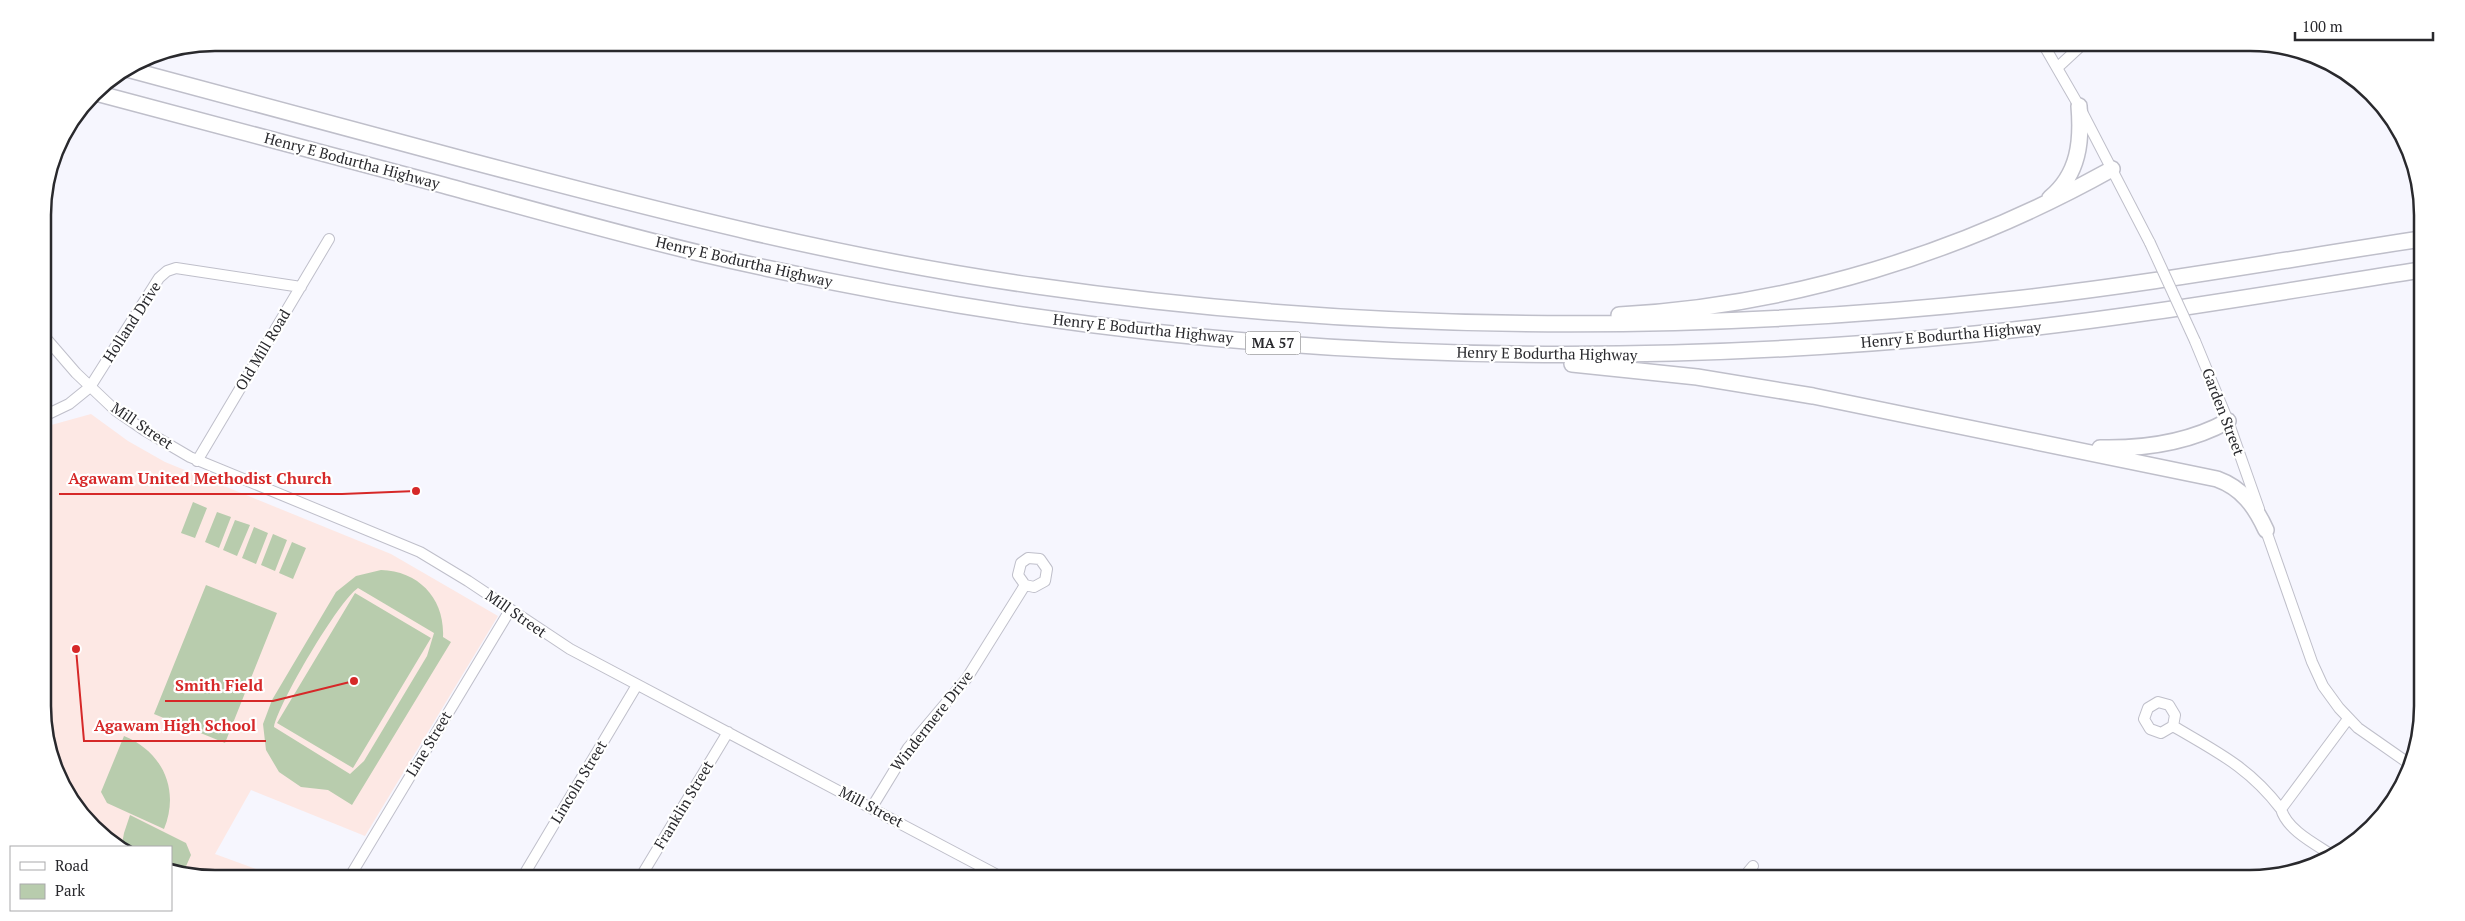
<svg xmlns="http://www.w3.org/2000/svg" width="2465" height="921" font-family="'PT Serif',serif">
  <style>
    .education { fill: #fde8e4 }
    .green { fill: #b8ccad; fill-rule: evenodd }
    .lines { fill: none; stroke-linecap: round; stroke-linejoin: round }
    .minor-casing { stroke: #bfbfca; stroke-width: 12 }
    .highway-casing { stroke: #bfbfca; stroke-width: 18 }
    .minor { stroke: #fff; stroke-width: 10 }
    .highway { stroke: #fff; stroke-width: 15 }
    .minor-bridge-casing { stroke: #bfbfca; stroke-width: 12; stroke-linecap: butt }
    .minor-bridge { stroke: #fff; stroke-width: 10 }
    .labels { text-anchor: middle; stroke-width: 4.5; stroke-linejoin: round; paint-order: stroke }
    .shield { fill: #fff; stroke: #69696c; stroke-width: 1 }
    .shield-label { font-size: 14px; font-weight: bold; fill: #29292d }
    .street-label { font-size: 15px; fill: #29292d; stroke: #fff }
    .rim { fill: none; stroke: #29292d; stroke-width: 2.5 }
    .leader { fill: none; stroke: #d62828; stroke-width: 2 }
    .callout-dot { fill: #d62828; stroke: #fff; stroke-width: 2 }
    .callout-label { font-size: 16px; text-anchor: middle; font-weight: bold; fill: #d62828; stroke: #fff; stroke-width: 4.5; stroke-linejoin: round; paint-order: stroke }
  </style>
  <rect width="100%" height="100%" fill="#f6f6fe"/>
  <path class="education" d="M 91,414 L 128,441 L 165,462 L 391,554 L 498,616 L 365,836 L 251,790 L 215,854 L 281,878 L 215,878 L 171,871 L 171,847 L 126,847 L 85,820 L 46,739 L 44,427 Z"/>
  <path class="green" d="M 193,502 L 207,508 L 195,538 L 181,533 Z
    M 217,512 L 231,517 L 219,548 L 205,542 Z
    M 235,520 L 250,525 L 237,556 L 223,550 Z
    M 254,527 L 268,533 L 256,564 L 242,558 Z
    M 273,534 L 287,540 L 275,571 L 261,565 Z
    M 292,542 L 306,548 L 293,579 L 279,573 Z
    M 381,570 C 419,571 445,599 443,637 L 451,642 L 352,805 L 328,790 L 301,787 L 279,772 L 266,750 L 263,724 L 272,700 L 336,592 L 356,576 ZM 358,588 L 434,633 L 427,656 L 364,761 L 350,774 L 274,727 C 278,704 339,600 358,588 Z
    M 206,585 L 277,613 L 225,743 L 154,714 Z
    M 355,593 L 431,638 L 353,768 L 277,723 Z
    M 124,736 C 163,752 180,790 164,829 L 107,803 L 101,792 Z
    M 130,815 L 186,843 L 191,855 L 183,873 L 171,871 L 171,847 L 126,847 L 122,844 L 124,833 Z"/>
  <g class="lines">
    <defs>
      <path id="minor" d="M 2042,42 L 2079,106 L 2150,243
        M 2057,68 L 2085,42
        M 44,336 L 76,373 L 115,410 L 144,430 L 190,457 L 420,552 L 468,581 L 570,649 L 1003,878
        M 2195,341 L 2228,421 L 2259,509
        M 44,416 L 69,404 L 90,387 L 159,278 L 167,271 L 176,268 L 301,287
        M 197,461 L 329,239
        M 2264,525 L 2312,662 L 2323,686 L 2339,708 L 2358,728 L 2411,765
        M 2173,726 L 2175,715 L 2169,705 L 2158,702 L 2148,708 L 2144,719 L 2150,729 L 2161,733 L 2173,726 C 2217,752 2249,767 2281,809
        M 872,807 L 908,748 L 967,678 L 1025,585 L 1034,587 L 1045,581 L 1047,569 L 1040,559 L 1028,558 L 1021,563 L 1018,575 L 1025,585
        M 2332,855 C 2315,844 2287,830 2281,809 L 2348,719
        M 349,878 L 510,610
        M 522,878 L 637,685
        M 640,878 L 728,732
        M 1743,878 L 1753,866"/>
      <path id="highway" d="M 127,69 C 240,100 353,130 466,160 C 655,210 843,259 1037,286 C 1357,332 1683,335 2005,300 C 2144,285 2283,260 2421,239
        M 96,93 C 210,123 325,154 439,184 C 527,208 615,233 703,254 C 811,279 920,300 1029,316 C 1342,362 1660,365 1975,334 C 2125,319 2273,293 2421,270
        M 2050,198 C 2079,174 2082,141 2079,106
        M 1619,315 C 1791,306 1962,253 2112,169
        M 1572,364 L 1697,377 L 1813,396 L 2217,479 C 2242,488 2255,506 2266,530
        M 2100,448 C 2143,449 2190,442 2228,421"/>
    </defs>
    <use href="#minor" class="minor-casing"/>
    <use href="#highway" class="highway-casing"/>
    <use href="#minor" class="minor"/>
    <use href="#highway" class="highway"/>
    <defs>
      <path id="minor-bridge" d="M 2150,243 L 2195,341"/>
    </defs>
    <use href="#minor-bridge" class="minor-bridge-casing"/>
    <use href="#minor-bridge" class="minor-bridge"/>
  </g>
  <g class="labels">
    <rect class="shield" x="1245.5" y="331.5" width="55" height="23" rx="4"/>
    <g class="shield-label">
      <text x="1273" y="348">MA 57</text>
    </g>
    <g class="street-label">
      <text transform="translate(352 161) rotate(15)" y="5">Henry E Bodurtha Highway</text>
      <text transform="translate(744 262) rotate(13)" y="5">Henry E Bodurtha Highway</text>
      <text transform="translate(132 322) rotate(-57)" y="5">Holland Drive</text>
      <text transform="translate(1143 329) rotate(6)" y="5">Henry E Bodurtha Highway</text>
      <text transform="translate(1951 335) rotate(-5)" y="5">Henry E Bodurtha Highway</text>
      <text transform="translate(263 350) rotate(-59)" y="5">Old Mill Road</text>
      <text transform="translate(1547 354) rotate(1)" y="5">Henry E Bodurtha Highway</text>
      <text transform="translate(2223 412) rotate(69)" y="5">Garden Street</text>
      <text transform="translate(142 426) rotate(34)" y="5">Mill Street</text>
      <text transform="translate(516 614) rotate(35)" y="5">Mill Street</text>
      <text transform="translate(932 721) rotate(-52)" y="5">Windermere Drive</text>
      <text transform="translate(429 744) rotate(-59)" y="5">Line Street</text>
      <text transform="translate(579 782) rotate(-59)" y="5">Lincoln Street</text>
      <text transform="translate(684 805) rotate(-59)" y="5">Franklin Street</text>
      <text transform="translate(871 807) rotate(28)" y="5">Mill Street</text>
    </g>
  </g>
  <path d="M0 0H2465V921H0ZM215 51H2250A164 164 0 0 1 2414 215V706A164 164 0 0 1 2250 870H215A164 164 0 0 1 51 706V215A164 164 0 0 1 215 51Z" fill="#fff" fill-rule="evenodd"/>
  <path class="rim" d="M215 51H2250A164 164 0 0 1 2414 215V706A164 164 0 0 1 2250 870H215A164 164 0 0 1 51 706V215A164 164 0 0 1 215 51Z"/>
  <path class="leader" d="M416 491L342 494H59M354 681L273 701H165M76 649L84 741H266"/>
  <g class="callout-dot">
    <circle cx="416" cy="491" r="5"/>
    <circle cx="354" cy="681" r="5"/>
    <circle cx="76" cy="649" r="5"/>
  </g>
  <g class="callout-label">
    <text x="200" y="484">Agawam United Methodist Church</text>
    <text x="219" y="691">Smith Field</text>
    <text x="175" y="731">Agawam High School</text>
  </g>
  <rect x="10" y="846" width="162" height="65" fill="#ffffff" stroke="#a9a9ab"/>
  <rect x="20" y="862" width="25" height="8" fill="#ffffff" stroke="#a9a9ab"/>
  <text x="55" y="871" font-size="15" fill="#29292d">Road</text>
  <rect x="20" y="884" width="25" height="15" fill="#b8ccad" stroke="#a9a9ab"/>
  <text x="55" y="896" font-size="15" fill="#29292d">Park</text>
  <path d="M2295 32v8h138v-8" fill="none" stroke="#29292d" stroke-width="2.5"/>
  <text x="2302" y="32" font-size="15" fill="#29292d" stroke="#ffffff" stroke-width="4" paint-order="stroke">100 m</text>
</svg>
